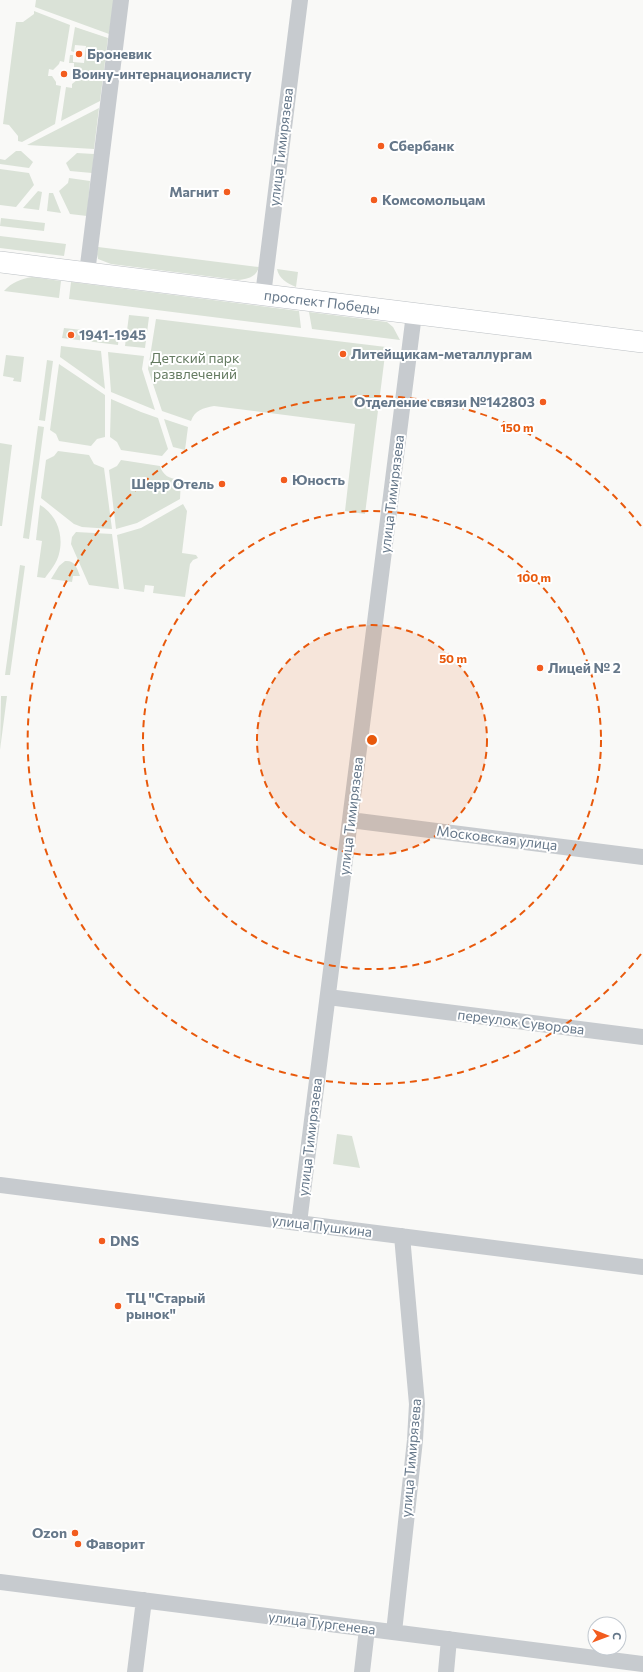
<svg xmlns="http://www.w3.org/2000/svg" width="643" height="1672" font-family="Commissioner,sans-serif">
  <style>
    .green { fill: #dae2d7 }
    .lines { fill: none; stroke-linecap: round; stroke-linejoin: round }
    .major-casing { stroke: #bcc0c4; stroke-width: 22 }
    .minor { stroke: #c7cbcf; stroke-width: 16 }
    .major { stroke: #fff; stroke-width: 21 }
    .ring { fill: none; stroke: #e8590c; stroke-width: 2; stroke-dasharray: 7 5 }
    .poi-dot { fill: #f25c1e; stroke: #fff; stroke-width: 1.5 }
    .labels { text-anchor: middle; stroke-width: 4; stroke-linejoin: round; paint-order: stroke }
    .poi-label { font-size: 14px; font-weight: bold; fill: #66788a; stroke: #fff; text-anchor: start }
    .street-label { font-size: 14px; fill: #66788a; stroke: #fff }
    .park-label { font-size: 14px; fill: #657b61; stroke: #fff }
    .centre { fill: #e8590c; stroke: #fff; stroke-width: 2 }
    .ring-label { font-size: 12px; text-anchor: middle; font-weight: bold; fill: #e8590c; stroke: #fff; stroke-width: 4; stroke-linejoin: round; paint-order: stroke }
  </style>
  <rect width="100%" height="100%" fill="#f9f9f7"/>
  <path class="green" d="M 36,0 L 114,0 L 109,34 L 35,7 Z
    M 34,11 L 70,25 L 64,62 L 60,61 L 59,64 L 53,70 L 49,69 L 48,76 L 52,76 L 56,82 L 56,85 L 61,86 L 55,124 L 22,142 L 18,141 L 18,136 L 9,125 L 3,124 L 16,22 L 23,22 L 34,14 Z
    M 75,27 L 108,38 L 100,101 L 61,121 L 66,87 L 72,88 L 72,84 L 77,80 L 80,80 L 81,73 L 78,73 L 74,67 L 74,63 L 69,63 L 70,55 L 73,55 L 73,62 L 84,63 L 86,46 L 75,45 L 74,52 L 71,51 Z
    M 99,108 L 94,149 L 27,145 Z
    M 16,151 L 21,151 L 33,162 L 29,168 L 0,164 L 0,159 L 5,160 Z
    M 77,153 L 94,154 L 92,173 L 70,171 L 66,163 Z
    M 0,169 L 29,173 L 34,185 L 16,207 L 0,205 Z
    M 69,178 L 90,181 L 87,216 L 70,214 L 59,191 L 68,183 Z
    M 38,191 L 42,192 L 39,210 L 23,208 Z
    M 49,193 L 53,193 L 61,213 L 47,211 Z
    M 1,218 L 45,223 L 44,231 L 0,226 Z
    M 0,236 L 66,244 L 64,256 L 0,248 Z
    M 98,247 L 259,267 C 256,277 248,279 238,280 L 111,264 L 98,259 L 97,254 Z
    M 277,269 L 298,272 L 296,287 C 287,283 279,279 277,269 Z
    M 32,277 L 61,281 L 59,298 L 4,291 C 12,282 21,279 32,277 Z
    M 71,282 L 299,311 L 301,328 L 69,299 Z
    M 309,312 L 387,322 L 393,327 L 400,340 L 312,329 Z
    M 129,315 L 149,317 L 145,348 L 125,346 Z
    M 156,319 L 386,347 L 365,514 L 345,511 L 355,424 L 214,406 C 203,408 195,410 191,421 L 162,411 L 148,369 Z
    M 64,328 L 119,334 L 118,345 L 62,338 Z
    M 61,346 L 101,351 L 105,389 L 60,357 Z
    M 108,352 L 144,356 L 142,369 L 155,410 L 111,392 Z
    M 6,355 L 24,357 L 21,382 L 13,381 L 14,378 L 3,376 Z
    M 47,360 L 53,361 L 45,421 L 39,420 Z
    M 59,364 L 105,395 L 105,437 L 97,439 L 91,446 L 59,441 L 56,434 L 50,430 Z
    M 111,399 L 141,412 L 158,418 L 168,449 L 162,456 L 121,450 L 117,442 L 110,437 Z
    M 164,419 L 188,427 L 185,450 L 173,447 Z
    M 38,426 L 44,427 L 29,539 L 23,538 Z
    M 0,443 L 12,445 L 2,526 L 0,526 Z
    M 58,451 L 89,455 L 94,464 L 104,468 L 112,529 L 82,527 L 74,524 L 41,498 L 46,460 L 54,456 Z
    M 121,460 L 160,466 C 163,476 171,480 181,479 L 180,499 L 137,523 L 116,529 L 109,470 L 117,466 Z
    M 183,504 L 187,511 L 182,553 L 196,555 L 198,558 L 193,560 L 190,564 L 185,597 L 153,593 L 154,586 L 145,585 L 144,592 L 124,589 L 117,535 L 141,528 Z
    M 40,505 C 57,515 64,535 59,554 C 57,563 50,571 45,578 L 37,577 L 42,541 L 36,540 Z
    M 76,532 L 112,534 L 119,589 L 89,585 L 71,544 L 72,537 Z
    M 65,561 C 75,560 77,568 80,576 L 73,576 L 72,582 L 51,579 L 59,566 Z
    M 20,565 L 25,566 L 10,675 L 5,675 Z
    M 1,696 L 7,696 L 0,750 Z
    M 337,1134 L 352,1136 L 360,1168 L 333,1164 Z"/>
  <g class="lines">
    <defs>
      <path id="major" d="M 0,262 L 643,342"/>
    </defs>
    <use href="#major" class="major-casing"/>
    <path class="minor" d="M 87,273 L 121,0
      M 263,295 L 300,0
      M 350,820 L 643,857
      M 328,997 L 643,1037
      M 0,1185 L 643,1267
      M 299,1223 L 414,314
      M 0,1582 L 643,1664
      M 394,1632 L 415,1440 L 417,1404 L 402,1236
      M 135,1672 L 144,1600
      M 362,1672 L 367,1629
      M 446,1672 L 449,1639"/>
    <use href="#major" class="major"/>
  </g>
  <circle cx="372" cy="740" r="115" fill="#e8590c" fill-opacity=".12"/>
  <g class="ring">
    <circle cx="372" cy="740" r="115"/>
    <circle cx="372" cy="740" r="229"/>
    <path d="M641 954A344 344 0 1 1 641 526"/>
  </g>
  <g class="poi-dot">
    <circle cx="79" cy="54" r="4"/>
    <circle cx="64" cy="74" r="4"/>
    <circle cx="381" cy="146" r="4"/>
    <circle cx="227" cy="192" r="4"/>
    <circle cx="374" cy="200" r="4"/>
    <circle cx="71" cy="335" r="4"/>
    <circle cx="343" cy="354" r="4"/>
    <circle cx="543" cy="402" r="4"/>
    <circle cx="284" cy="480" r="4"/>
    <circle cx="222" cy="484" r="4"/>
    <circle cx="540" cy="668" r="4"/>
    <circle cx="102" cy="1241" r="4"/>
    <circle cx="118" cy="1306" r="4"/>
    <circle cx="75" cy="1533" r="4"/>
    <circle cx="78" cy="1544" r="4"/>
  </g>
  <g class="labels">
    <g class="poi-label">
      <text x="87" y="59">Броневик</text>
      <text x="72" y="79">Воину-интернационалисту</text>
      <text x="389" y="151">Сбербанк</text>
      <text x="219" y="197" text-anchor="end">Магнит</text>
      <text x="382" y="205">Комсомольцам</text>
      <text x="79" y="340">1941-1945</text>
      <text x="351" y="359">Литейщикам-металлургам</text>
      <text x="535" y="407" text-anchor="end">Отделение связи №142803</text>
      <text x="292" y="485">Юность</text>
      <text x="214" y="489" text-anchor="end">Шерр Отель</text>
      <text x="548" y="673">Лицей № 2</text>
      <text x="110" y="1246">DNS</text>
      <text x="126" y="1303">ТЦ "Старый<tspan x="126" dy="16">рынок"</tspan></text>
      <text x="67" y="1538" text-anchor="end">Ozon</text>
      <text x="86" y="1549">Фаворит</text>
    </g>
    <g class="street-label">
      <text transform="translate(281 147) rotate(-83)" y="5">улица Тимирязева</text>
      <text transform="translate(322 302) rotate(7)" y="5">проспект Победы</text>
      <text transform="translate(392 494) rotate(-83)" y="5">улица Тимирязева</text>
      <text transform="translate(351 816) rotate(-83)" y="5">улица Тимирязева</text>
      <text transform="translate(497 838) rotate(7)" y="5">Московская улица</text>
      <text transform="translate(521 1022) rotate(7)" y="5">переулок Суворова</text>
      <text transform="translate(310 1137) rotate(-83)" y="5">улица Тимирязева</text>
      <text transform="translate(322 1226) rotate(7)" y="5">улица Пушкина</text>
      <text transform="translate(411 1458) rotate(-85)" y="5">улица Тимирязева</text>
      <text transform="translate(322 1623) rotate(7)" y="5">улица Тургенева</text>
    </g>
    <g class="park-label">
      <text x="195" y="363">Детский парк<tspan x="195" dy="16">развлечений</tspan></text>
    </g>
  </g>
  <circle cx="372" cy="740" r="6" class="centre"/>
  <g class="ring-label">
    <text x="517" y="432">150 m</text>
    <text x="534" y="582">100 m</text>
    <text x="453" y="663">50 m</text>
  </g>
  <g transform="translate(607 1636) rotate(91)"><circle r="19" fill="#ffffff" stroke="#c2c9d0"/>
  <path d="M0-3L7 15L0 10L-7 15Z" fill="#f25c1e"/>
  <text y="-6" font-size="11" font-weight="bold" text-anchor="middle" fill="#66788a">С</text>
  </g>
</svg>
